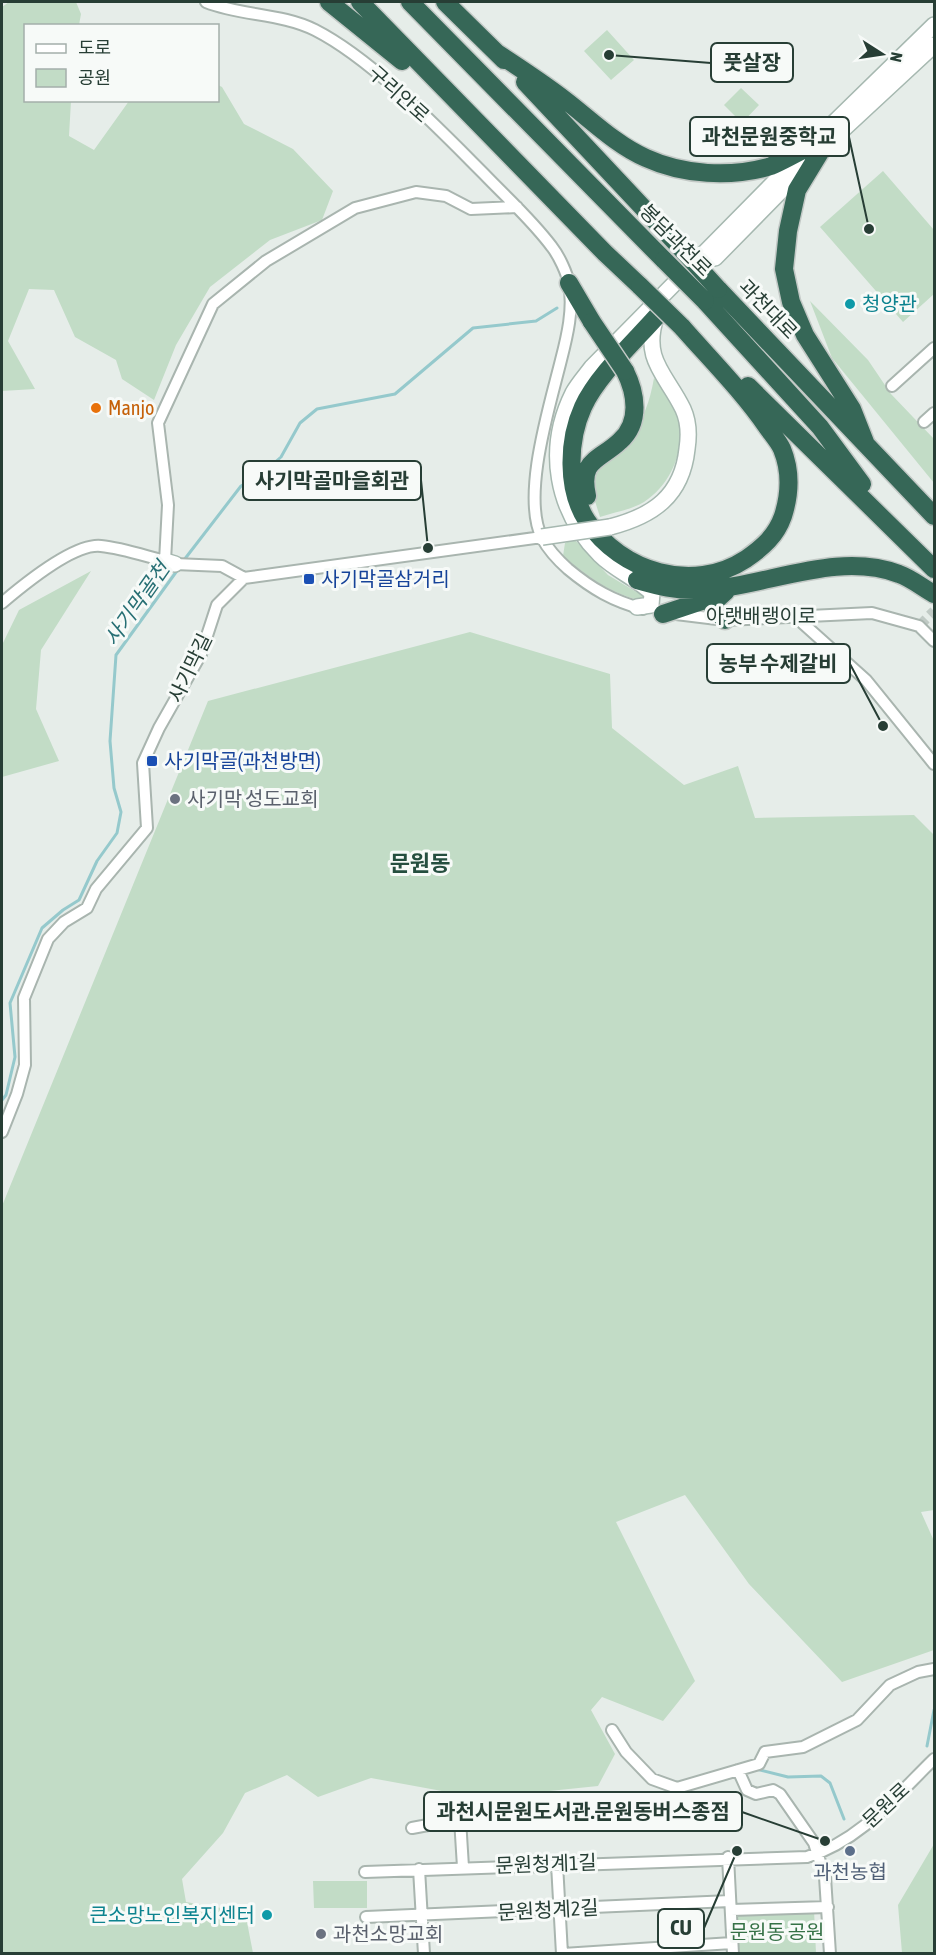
<svg xmlns="http://www.w3.org/2000/svg" width="936" height="1955" font-family="'Asap Condensed','Noto Sans KR',sans-serif">
  <style>
    .green { fill: #c2dcc6 }
    .lines { fill: none; stroke-linecap: round; stroke-linejoin: round }
    .stream { stroke: #95c9cc; stroke-width: 3 }
    .street-tunnel { stroke: #c0cac5; stroke-width: 10; stroke-dasharray: 10 5; stroke-linecap: butt }
    .street-casing { stroke: #a9b5af; stroke-width: 14 }
    .secondary-casing { stroke: #a6b8b0; stroke-width: 18 }
    .highway-casing { stroke: #c3c9c6; stroke-width: 21 }
    .street { stroke: #fff; stroke-width: 10 }
    .secondary { stroke: #fff; stroke-width: 15 }
    .highway { stroke: #366757; stroke-width: 18 }
    .secondary-bridge-casing { stroke: #a6b8b0; stroke-width: 18; stroke-linecap: butt }
    .highway-bridge-casing { stroke: #c3c9c6; stroke-width: 21; stroke-linecap: butt }
    .secondary-bridge { stroke: #fff; stroke-width: 15 }
    .highway-bridge { stroke: #366757; stroke-width: 18 }
    .culture-dot { fill: #0f9aa8; stroke: #f7faf8; stroke-width: 2 }
    .food-dot { fill: #e8710a; stroke: #f7faf8; stroke-width: 2 }
    .transit-dot { fill: #1a4fb4; stroke: #f7faf8; stroke-width: 2 }
    .worship-dot { fill: #6b7280; stroke: #f7faf8; stroke-width: 2 }
    .service-dot { fill: #5c6f8a; stroke: #f7faf8; stroke-width: 2 }
    .labels { text-anchor: middle; stroke-width: 6; stroke-linejoin: round; paint-order: stroke }
    .street-label { font-size: 20px; fill: #273e35; stroke: #f7faf8 }
    .culture-label { font-size: 20px; fill: #0d838f; stroke: #f7faf8; text-anchor: start }
    .food-label { font-size: 20px; fill: #c56008; stroke: #f7faf8; text-anchor: start }
    .transit-label { font-size: 20px; fill: #164399; stroke: #f7faf8; text-anchor: start }
    .worship-label { font-size: 20px; fill: #5b616d; stroke: #f7faf8; text-anchor: start }
    .service-label { font-size: 20px; fill: #4e5e75; stroke: #f7faf8 }
    .park-label { font-size: 20px; fill: #357146; stroke: #f7faf8 }
    .water-label { font-size: 21px; font-style: italic; fill: #276f74; stroke: #f7faf8 }
    .quarter-label { font-size: 22px; font-weight: bold; fill: #254e3f; stroke: #f7faf8 }
    .leader { fill: none; stroke: #273e35; stroke-width: 2 }
    .callout-dot { fill: #273e35; stroke: #f7faf8; stroke-width: 2 }
    .callout { fill: #f7faf8; stroke: #273e35; stroke-width: 2 }
    .callout-label { font-size: 21px; text-anchor: middle; font-weight: bold; fill: #273e35 }
  </style>
  <rect width="100%" height="100%" fill="#e6ede9"/>
  <path class="green" d="M 9,2 L 76,2 L 81,14 L 79,25 L 26,26 L 26,100 L 71,101 L 69,136 L 94,150 L 129,101 L 218,100 L 218,85 L 222,87 L 244,124 L 293,149 L 333,191 L 322,220 L 270,240 L 210,287 L 176,345 L 154,400 L 122,379 L 116,360 L 75,337 L 54,290 L 29,289 L 8,341 L 35,389 L 2,391 L 2,7 Z
    M 607,30 L 634,60 L 611,80 L 584,51 Z
    M 741,88 L 759,105 L 742,123 L 724,105 Z
    M 883,171 L 934,230 L 934,294 L 903,322 L 820,227 Z
    M 810,301 L 868,360 L 891,394 L 934,439 L 934,483 L 832,358 Z
    M 654,378 C 660,386 670,395 674,404 C 689,439 676,481 644,502 C 631,510 614,512 600,517 L 594,498 L 594,471 C 630,437 645,428 654,378 Z
    M 574,539 L 608,575 L 648,599 L 646,602 C 612,594 590,579 563,556 L 565,543 Z
    M 91,571 L 41,650 L 36,709 L 59,761 L 2,777 L 2,645 L 19,610 Z
    M 470,632 L 610,674 L 612,728 L 684,785 L 738,766 L 755,818 L 914,815 L 934,835 L 934,1510 L 921,1512 L 934,1541 L 934,1650 L 842,1682 L 749,1584 L 685,1495 L 616,1522 L 695,1681 L 663,1721 L 602,1697 L 591,1710 L 615,1754 L 598,1786 L 480,1798 L 371,1778 L 318,1797 L 287,1775 L 245,1793 L 223,1833 L 182,1879 L 186,1902 L 245,1912 L 253,1953 L 2,1953 L 2,1206 L 208,701 Z
    M 934,1844 L 934,1953 L 902,1953 L 898,1905 Z
    M 313,1881 L 367,1881 L 367,1908 L 314,1908 Z
    M 814,1910 L 816,1953 L 736,1953 L 735,1912 Z"/>
  <g class="lines">
    <path class="stream" d="M 184,560 L 241,486 L 263,473 L 281,457 L 300,423 L 317,409 L 395,394 L 473,328 L 536,321 L 557,308
      M 2,1100 L 6,1095 L 15,1057 L 10,1003 L 42,928 L 63,910 L 79,900 L 97,861 L 117,833 L 121,812 L 114,788 L 110,741 L 116,655 L 179,568
      M 927,1746 L 934,1710
      M 756,1769 L 788,1777 L 821,1776 L 830,1783 L 844,1819"/>
    <path class="street-tunnel" d="M 919,626 L 934,611"/>
    <defs>
      <path id="street" d="M 206,2 C 241,16 281,13 315,30 C 372,59 438,128 484,174 C 507,198 532,220 552,247 C 559,256 567,273 569,284 C 574,308 567,337 561,360 C 550,405 521,496 542,538 C 548,549 559,561 568,569 C 592,589 613,601 643,609
        M 892,386 L 934,348
        M 924,422 L 934,413
        M 175,564 L 222,566 L 244,578 L 542,537
        M 2,603 C 22,586 74,543 101,546 C 122,548 145,556 165,561 L 168,505 L 158,423 L 213,304 L 266,261 L 355,208 L 416,192 L 446,196 L 471,209 L 517,207
        M 676,614 L 725,620 L 872,613 L 919,626 L 934,641
        M 798,619 L 866,680 L 934,764
        M 2,1132 L 17,1094 L 25,1065 L 24,998 L 48,939 L 64,922 L 87,908 L 96,889 L 147,828 L 143,763 L 159,728 L 201,654 L 217,605 L 244,578
        M 612,1730 L 626,1752 L 652,1779 L 677,1788 L 759,1764 L 765,1752 L 803,1747 L 857,1720 L 890,1685 L 918,1672 L 934,1669
        M 738,1770 L 747,1790 L 756,1794 L 773,1790 L 780,1794 L 814,1843 L 825,1877 L 830,1954
        M 412,1828 L 460,1819 L 463,1867
        M 728,1857 L 733,1954
        M 557,1864 L 562,1954
        M 419,1869 L 424,1954
        M 365,1872 L 807,1857 C 860,1841 896,1796 934,1759
        M 731,1910 L 828,1907
        M 366,1917 L 730,1901
        M 563,1954 L 732,1943"/>
      <path id="secondary" d="M 715,258 L 822,149 L 934,45
        M 610,527 C 653,516 682,496 687,449 C 689,436 689,422 683,409 C 666,374 642,360 656,317
        M 165,561 L 175,564
        M 637,607 L 651,605 L 652,593 C 636,578 615,570 600,555 C 556,511 545,449 573,393 C 578,384 586,375 592,367 L 808,148 L 934,25"/>
      <path id="highway" d="M 329,2 L 402,61
        M 360,2 L 605,253 L 640,286
        M 410,2 L 664,260
        M 445,2 L 504,60
        M 497,53 C 520,68 543,83 565,100 C 590,119 616,145 646,158 C 683,175 731,178 771,166 C 783,161 796,153 808,148
        M 525,82 L 678,245
        M 822,149 L 797,190 L 788,231 L 784,269 L 791,302 L 805,335 L 852,409 L 865,442
        M 569,283 L 592,322
        M 718,289 L 934,516
        M 705,301 L 820,427 L 862,484
        M 657,316 C 634,342 597,376 583,407 C 568,440 566,489 587,521 C 621,572 693,594 746,559 C 763,547 776,536 783,516 C 790,494 791,471 782,449 C 779,442 772,434 767,427 C 742,391 711,360 682,327
        M 748,386 L 934,569
        M 587,496 C 579,459 599,461 620,441 C 641,422 636,393 625,371
        M 637,580 C 658,586 677,591 700,590 C 764,588 835,550 899,574 C 911,578 923,588 934,594
        M 663,614 L 702,601 L 719,592
        M 725,620 L 713,608 L 714,602 L 726,591"/>
    </defs>
    <use href="#street" class="street-casing"/>
    <use href="#secondary" class="secondary-casing"/>
    <use href="#highway" class="highway-casing"/>
    <use href="#street" class="street"/>
    <use href="#secondary" class="secondary"/>
    <use href="#highway" class="highway"/>
    <defs>
      <path id="secondary-bridge" d="M 542,537 L 610,527"/>
      <path id="highway-bridge" d="M 678,245 L 718,289
        M 664,260 L 705,301
        M 640,286 L 682,327
        M 592,322 L 625,371"/>
    </defs>
    <use href="#secondary-bridge" class="secondary-bridge-casing"/>
    <use href="#highway-bridge" class="highway-bridge-casing"/>
    <use href="#secondary-bridge" class="secondary-bridge"/>
    <use href="#highway-bridge" class="highway-bridge"/>
  </g>
  <g class="culture-dot">
    <circle cx="850" cy="304" r="6"/>
    <circle cx="267" cy="1915" r="6"/>
  </g>
  <circle class="food-dot" cx="96" cy="408" r="6"/>
  <g class="transit-dot">
    <rect x="303" y="573" width="12" height="12" rx="3"/>
    <rect x="146" y="755" width="12" height="12" rx="3"/>
  </g>
  <g class="worship-dot">
    <circle cx="175" cy="799" r="6"/>
    <circle cx="321" cy="1934" r="6"/>
  </g>
  <circle class="service-dot" cx="850" cy="1851" r="6"/>
  <g class="labels">
    <g class="street-label">
      <text transform="translate(399 94) rotate(42)" y="7">구리안로</text>
      <text transform="translate(676 240) rotate(45)" y="7">봉담과천로</text>
      <text transform="translate(768 309) rotate(46)" y="7">과천대로</text>
      <text x="761" y="623">아랫배랭이로</text>
      <text transform="translate(190 668) rotate(-64)" y="7">사기막길</text>
      <text transform="translate(886 1805) rotate(-43)" y="7">문원로</text>
      <text transform="translate(546 1864) rotate(-2)" y="7">문원청계1길</text>
      <text transform="translate(548 1910) rotate(-3)" y="7">문원청계2길</text>
    </g>
    <g class="culture-label">
      <text x="862" y="311">청양관</text>
      <text x="255" y="1922" text-anchor="end">큰소망노인복지센터</text>
    </g>
    <g class="food-label">
      <text x="108" y="415">Manjo</text>
    </g>
    <g class="transit-label">
      <text x="321" y="586">사기막골삼거리</text>
      <text x="164" y="768">사기막골(과천방면)</text>
    </g>
    <g class="worship-label">
      <text x="187" y="806">사기막 성도교회</text>
      <text x="333" y="1941">과천소망교회</text>
    </g>
    <g class="service-label">
      <text x="850" y="1879">과천농협</text>
    </g>
    <g class="park-label">
      <text x="777" y="1939">문원동 공원</text>
    </g>
    <g class="water-label">
      <text transform="translate(137 604) rotate(-55)" y="7">사기막골천</text>
    </g>
    <g class="quarter-label">
      <text x="420" y="871">문원동</text>
    </g>
  </g>
  <path class="leader" d="M609 55L711 63M869 229L849 137M428 548L421 480M883 726L850 664M825 1841L742 1812M737 1851L704 1928"/>
  <g class="callout-dot">
    <circle cx="609" cy="55" r="6"/>
    <circle cx="869" cy="229" r="6"/>
    <circle cx="428" cy="548" r="6"/>
    <circle cx="883" cy="726" r="6"/>
    <circle cx="825" cy="1841" r="6"/>
    <circle cx="737" cy="1851" r="6"/>
  </g>
  <g class="callout">
    <rect x="711" y="43" width="82" height="39" rx="6"/>
    <rect x="690" y="117" width="159" height="39" rx="6"/>
    <rect x="243" y="461" width="178" height="39" rx="6"/>
    <rect x="707" y="644" width="143" height="39" rx="6"/>
    <rect x="424" y="1792" width="318" height="39" rx="6"/>
    <rect x="658" y="1909" width="46" height="39" rx="6"/>
  </g>
  <g class="callout-label">
    <text x="752" y="70">풋살장</text>
    <text x="769" y="144">과천문원중학교</text>
    <text x="332" y="488">사기막골마을회관</text>
    <text x="778" y="671">농부 수제갈비</text>
    <text x="583" y="1819">과천시문원도서관.문원동버스종점</text>
    <text x="681" y="1935">CU</text>
  </g>
  <rect width="936" height="1955" fill="none" stroke="#273e35" stroke-width="6"/>
  <rect x="24" y="24" width="195" height="78" fill="#f7faf8" stroke="#a4afaa" stroke-width="1.5"/>
  <rect x="36" y="44" width="30" height="9" fill="#ffffff" stroke="#a4afaa" stroke-width="1.5"/>
  <text x="78" y="54" font-size="18" fill="#273e35">도로</text>
  <rect x="36" y="69" width="30" height="18" fill="#c2dcc6" stroke="#a4afaa" stroke-width="1.5"/>
  <text x="78" y="84" font-size="18" fill="#273e35">공원</text>
  <g transform="translate(882 54) rotate(102)" stroke="#f7faf8" stroke-width="4.5" paint-order="stroke">
  <path d="M0-4.5L10 22L0 15L-10 22Z" fill="#273e35"/>
  <text y="-9" font-size="16" font-weight="bold" text-anchor="middle" fill="#273e35">N</text>
  </g>
</svg>
